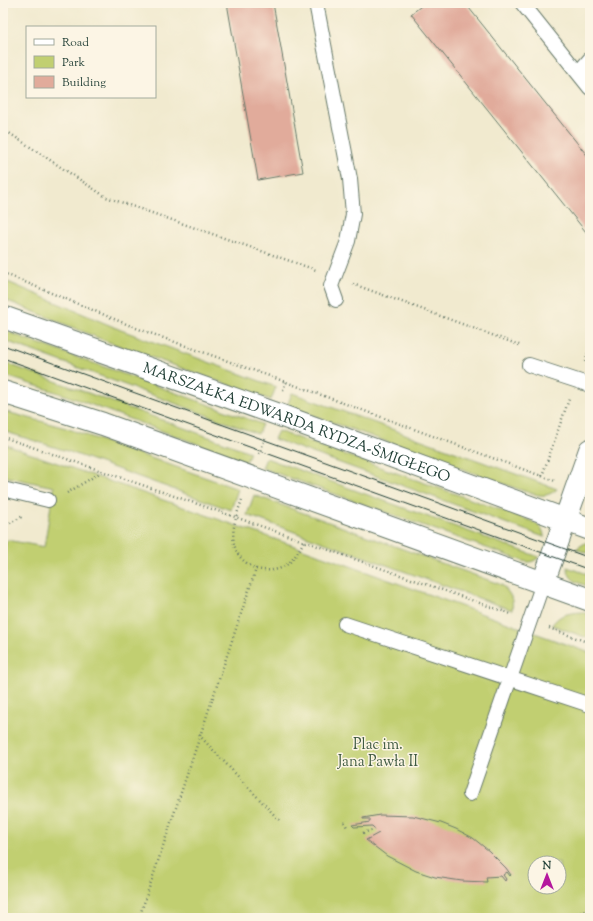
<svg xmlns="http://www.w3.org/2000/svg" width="593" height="921" font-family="'Sorts Mill Goudy',serif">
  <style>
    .green { fill: #c1cf71; stroke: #708652; fill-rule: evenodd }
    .building { fill: #e1ab9b }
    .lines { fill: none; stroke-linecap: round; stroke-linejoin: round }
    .lane-casing { stroke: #687a6a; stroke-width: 16 }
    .street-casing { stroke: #687a6a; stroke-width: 24 }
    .secondary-casing { stroke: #687a6a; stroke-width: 24 }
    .path { stroke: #687a6a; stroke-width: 2.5; stroke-dasharray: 1 3; stroke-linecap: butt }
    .lane { stroke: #fff; stroke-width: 14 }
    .street { stroke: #fff; stroke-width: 22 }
    .secondary { stroke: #fff; stroke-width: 22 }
    .tram { stroke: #1f3d34; stroke-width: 1 }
    .labels { text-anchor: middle; stroke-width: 3; stroke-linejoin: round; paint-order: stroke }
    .street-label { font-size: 15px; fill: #1f3d34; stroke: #fcf5e5 }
    .park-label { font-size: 15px; fill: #3f5a40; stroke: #fcf5e5 }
  </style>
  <rect width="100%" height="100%" fill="#fcf5e5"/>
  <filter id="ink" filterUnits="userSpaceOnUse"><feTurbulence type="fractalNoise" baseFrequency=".025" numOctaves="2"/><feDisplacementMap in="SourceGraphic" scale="8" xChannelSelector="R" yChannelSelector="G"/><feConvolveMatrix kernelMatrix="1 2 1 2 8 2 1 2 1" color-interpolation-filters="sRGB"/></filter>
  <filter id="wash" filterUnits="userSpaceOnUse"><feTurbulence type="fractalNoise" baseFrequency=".012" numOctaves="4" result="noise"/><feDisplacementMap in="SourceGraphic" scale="16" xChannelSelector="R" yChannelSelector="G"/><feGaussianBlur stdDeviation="0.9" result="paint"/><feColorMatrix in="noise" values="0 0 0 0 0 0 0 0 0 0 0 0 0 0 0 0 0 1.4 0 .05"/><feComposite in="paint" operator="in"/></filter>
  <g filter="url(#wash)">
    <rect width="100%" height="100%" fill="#f1eacf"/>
    <path class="green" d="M 3,280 L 121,330 L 276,387 L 271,400 L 106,341 L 3,299 Z
      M 3,330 L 24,338 L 262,424 L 258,434 L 3,340 Z
      M 3,362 L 11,365 L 250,452 L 246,462 L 65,395 L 3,375 Z
      M 292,393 L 557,489 C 545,500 535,494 521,490 L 287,406 Z
      M 3,411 L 66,428 L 238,489 L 231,510 L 67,451 L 3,431 Z
      M 278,431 L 529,520 C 537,524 544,528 544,537 L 274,439 Z
      M 3,444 L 306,550 L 590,653 L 590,918 L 3,918 L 3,550 L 7,540 L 44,547 L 54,487 L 3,476 ZM 535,863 L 559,863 L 559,887 L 535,887 Z
      M 266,458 L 539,557 C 534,562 529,563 523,561 L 262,468 Z
      M 254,495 L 502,585 C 510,594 514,598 512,610 L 247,515 Z
      M 585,543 L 590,543 L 590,554 L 576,549 Z
      M 567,567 L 590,575 L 590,587 C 577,582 570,582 567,567 Z
      M 582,612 L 590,615 L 590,639 L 552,625 C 559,614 569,613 582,612 Z"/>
    <g id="blocks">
      <path class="building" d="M 227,3 L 273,3 L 303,172 L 258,180 Z
        M 425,3 L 465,3 L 590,159 L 590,237 L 411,14 Z
        M 380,815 L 413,816 L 441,823 L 456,829 L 473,838 L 489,851 L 506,868 L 511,875 L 510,876 L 507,872 L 503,875 L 506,879 L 505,881 L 501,876 L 486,877 L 487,882 L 462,881 L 435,877 L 416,871 L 387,856 L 366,840 L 379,833 L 372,826 L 354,827 L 352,825 L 370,822 L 370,819 L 363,819 L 363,818 Z"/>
    </g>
  </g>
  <g filter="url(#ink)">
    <use href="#blocks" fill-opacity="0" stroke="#687a6a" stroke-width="1"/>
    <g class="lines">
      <defs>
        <path id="lane" d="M 316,3 L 350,179 L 353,214 L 348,241 L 331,286 L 336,300
          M 522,3 L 590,88
          M 578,73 L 590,59
          M 529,365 L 590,385
          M 3,489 L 48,500
          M 345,624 L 590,705
          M 470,794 L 543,583"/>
        <path id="street" d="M 543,583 L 590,450"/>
        <g id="secondary">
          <path id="s1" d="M 3,317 L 274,413 L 590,529"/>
          <path d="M 3,392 L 103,424 L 590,600"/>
        </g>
      </defs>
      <use href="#lane" class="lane-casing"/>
      <use href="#street" class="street-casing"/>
      <use href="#secondary" class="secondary-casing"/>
      <path class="path" d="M 3,129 L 106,197 L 316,270
        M 3,273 L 136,328 L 286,382 L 555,481
        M 353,284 L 522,346
        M 585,362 L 590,347
        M 283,390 L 286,382
        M 3,437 L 235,517 L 511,614
        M 259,454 L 266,436
        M 542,476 L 569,399
        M 67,493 L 103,471
        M 242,500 C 235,518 226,544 243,560 C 246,563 251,566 256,569
        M 3,527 L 23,516
        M 549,628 L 590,643
        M 199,735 L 279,820
        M 344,822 L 347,827
        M 363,833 L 375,829
        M 569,915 L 590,910
        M 139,918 L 256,569 C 283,574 292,564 304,541"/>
      <use href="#lane" class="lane"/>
      <use href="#street" class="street"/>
      <use href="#secondary" class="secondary"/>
      <path class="tram" d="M 3,345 L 590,558
        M 3,358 L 590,570"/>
    </g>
  </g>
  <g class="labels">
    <g class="street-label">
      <text dy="5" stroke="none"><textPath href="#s1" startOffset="312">MARSZAŁKA EDWARDA RYDZA-ŚMIGŁEGO</textPath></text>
    </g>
    <g class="park-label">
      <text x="378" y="749">Plac im.<tspan x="378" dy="17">Jana Pawła II</tspan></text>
    </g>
  </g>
  <rect width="593" height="921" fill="none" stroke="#fcf5e5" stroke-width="16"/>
  <rect x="26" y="26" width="130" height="72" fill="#fcf5e5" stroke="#a4ab9e"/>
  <rect x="34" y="39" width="20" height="6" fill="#ffffff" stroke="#a4ab9e"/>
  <text x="62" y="46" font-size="12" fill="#1f3d34">Road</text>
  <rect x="34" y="56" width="20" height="12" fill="#c1cf71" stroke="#a4ab9e"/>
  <text x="62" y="66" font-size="12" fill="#1f3d34">Park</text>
  <rect x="34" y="76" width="20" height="12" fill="#e1ab9b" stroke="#a4ab9e"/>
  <text x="62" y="86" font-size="12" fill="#1f3d34">Building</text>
  <g transform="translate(547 875)"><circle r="19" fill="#fcf5e5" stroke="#a4ab9e"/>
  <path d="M0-3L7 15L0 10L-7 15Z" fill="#b5179e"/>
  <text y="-6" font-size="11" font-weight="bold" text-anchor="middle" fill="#1f3d34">N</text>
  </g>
</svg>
